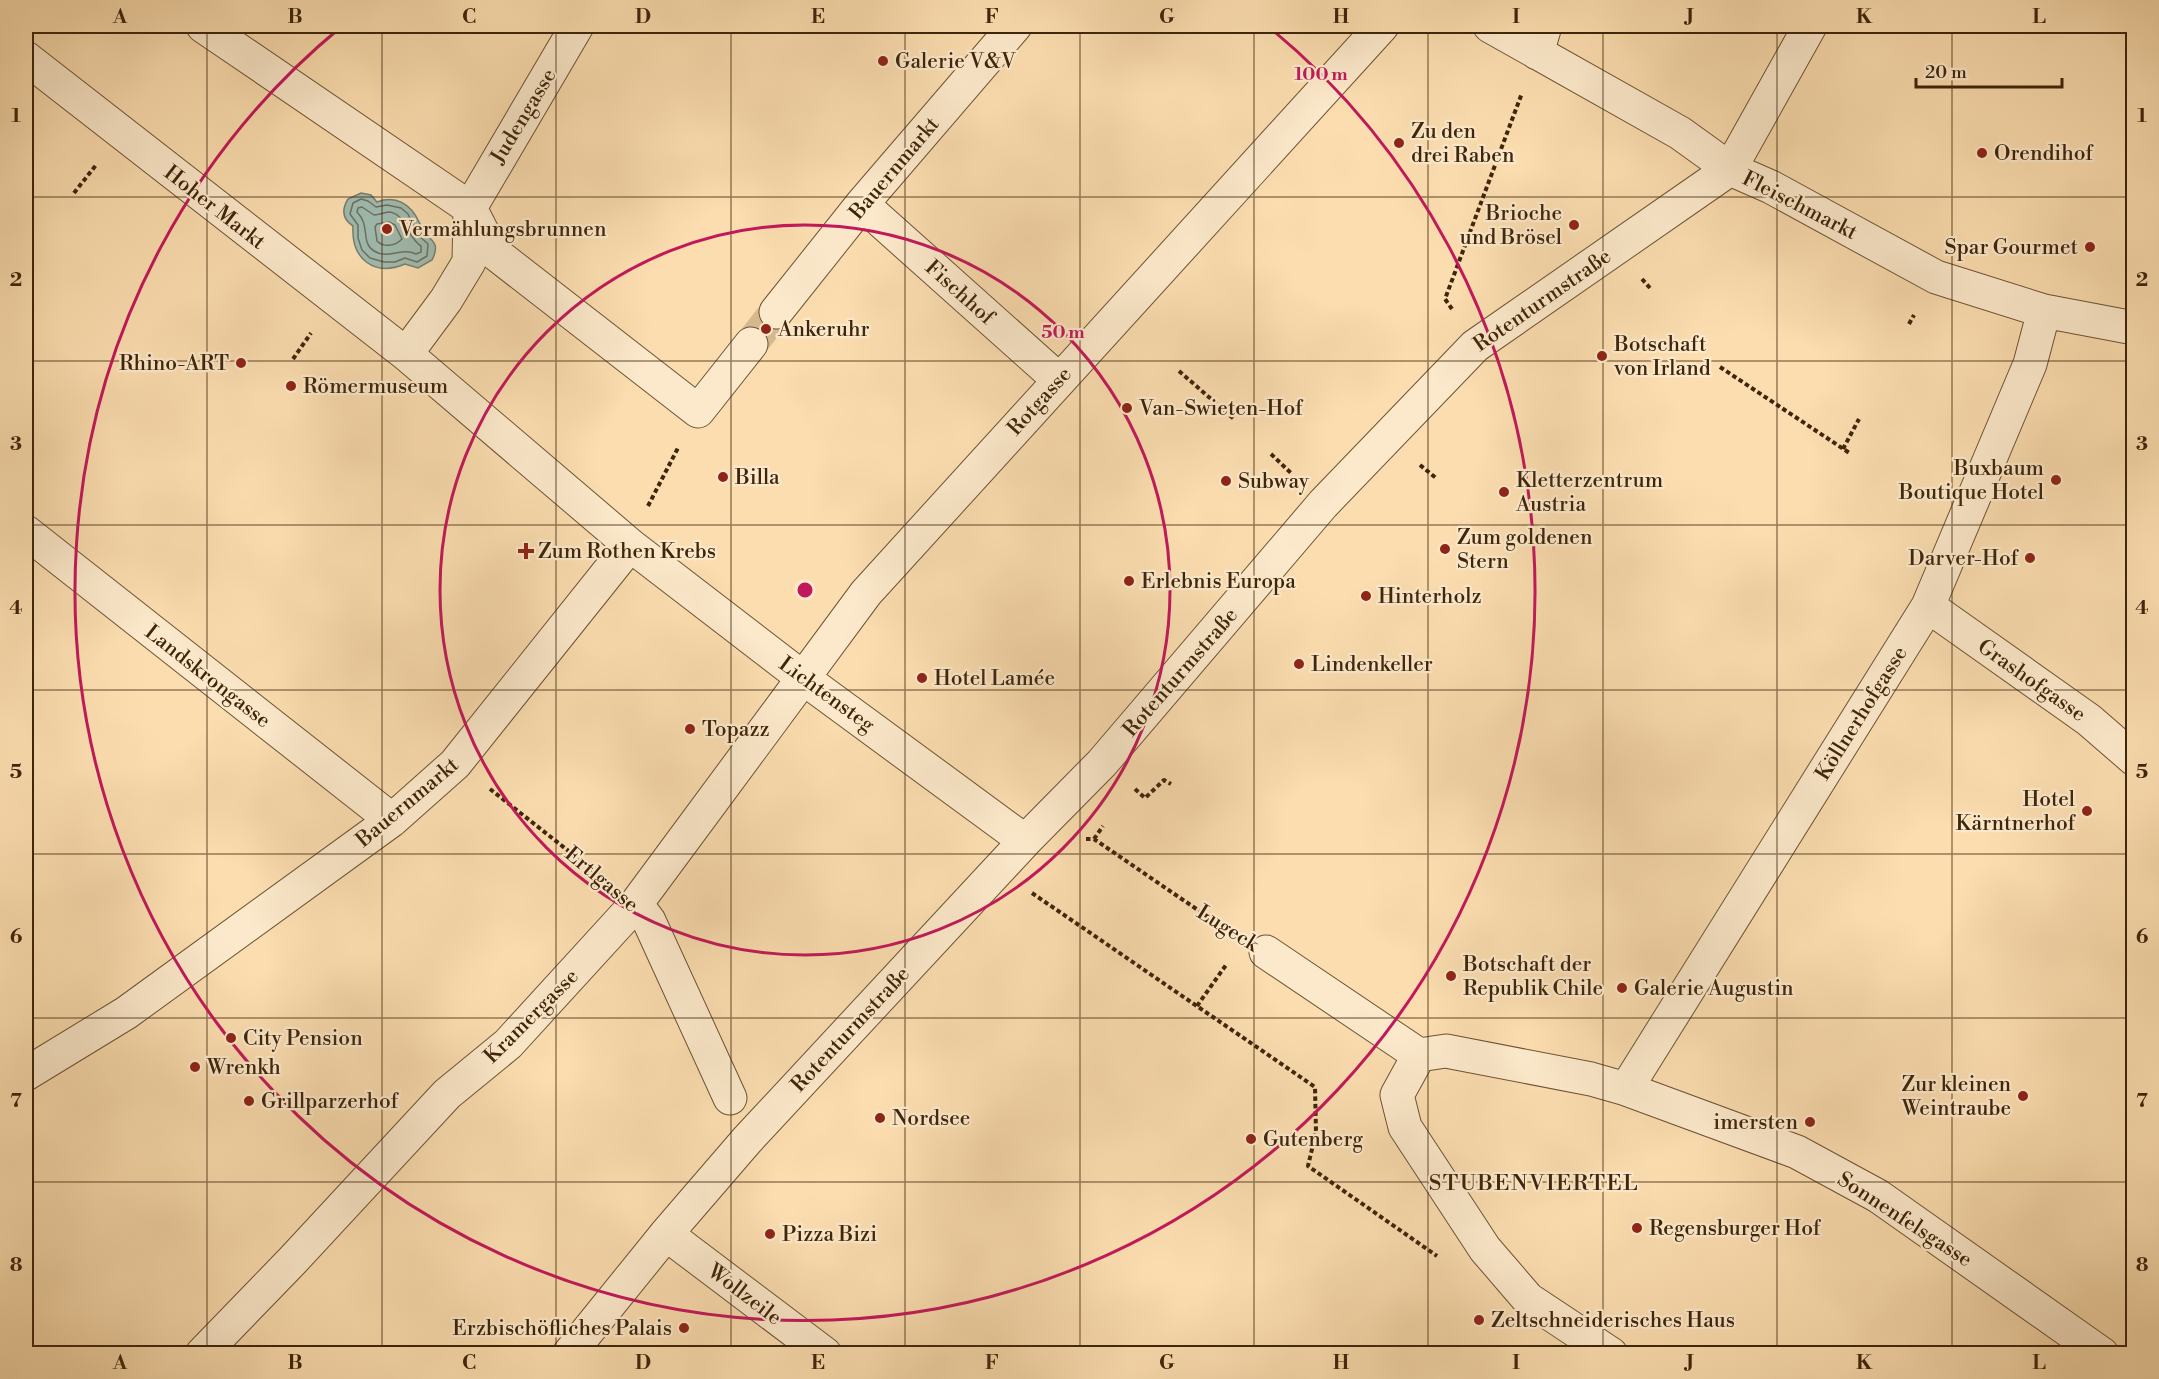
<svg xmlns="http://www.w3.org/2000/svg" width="2159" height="1379" font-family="'Libre Bodoni',serif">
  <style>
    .water { fill: #9fbbb0; stroke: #787f6e; stroke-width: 1.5 }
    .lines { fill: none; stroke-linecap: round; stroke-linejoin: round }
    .shore { stroke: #6e705e; stroke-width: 1.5 }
    .minor-tunnel { stroke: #d5b88e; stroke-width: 33; stroke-dasharray: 33 16; stroke-linecap: butt }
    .minor-casing { stroke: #6d5334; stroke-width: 35 }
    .path { stroke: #3e250b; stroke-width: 4; stroke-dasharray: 4.5 3; stroke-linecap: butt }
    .minor { stroke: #fce9cb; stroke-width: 33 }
    .grid { fill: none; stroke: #3e250b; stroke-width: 1.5; stroke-opacity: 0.55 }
    .ring { fill: none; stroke: #c2185b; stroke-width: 3 }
    .poi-dot { fill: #8f2418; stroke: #fce9cb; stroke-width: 2 }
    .labels { text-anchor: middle; stroke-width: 4.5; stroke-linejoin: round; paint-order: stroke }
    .poi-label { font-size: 21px; fill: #3e250b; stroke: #fce9cb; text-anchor: start }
    .street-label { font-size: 21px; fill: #3e250b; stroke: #fce9cb }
    .neighbourhood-label { font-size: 22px; letter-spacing: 1.5px; fill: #3e250b; stroke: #fce9cb }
    .centre { fill: #c2185b; stroke: #fce9cb; stroke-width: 3 }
    .ring-label { font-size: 18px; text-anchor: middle; font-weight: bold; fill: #c2185b; stroke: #fce9cb; stroke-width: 4.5; stroke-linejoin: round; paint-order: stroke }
    .neatline { fill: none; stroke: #3e250b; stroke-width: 2 }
    .grid-label { font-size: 20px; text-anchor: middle; font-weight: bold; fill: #3e250b }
  </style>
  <rect width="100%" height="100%" fill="#fbddaf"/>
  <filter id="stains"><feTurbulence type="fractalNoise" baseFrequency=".00333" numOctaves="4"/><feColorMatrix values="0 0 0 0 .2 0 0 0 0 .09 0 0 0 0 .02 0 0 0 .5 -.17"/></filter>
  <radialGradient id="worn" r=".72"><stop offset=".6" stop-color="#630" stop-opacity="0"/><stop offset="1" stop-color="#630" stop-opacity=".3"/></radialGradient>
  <path class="water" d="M 361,193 L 371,195 L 377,202 C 396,195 411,204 419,222 C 421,225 421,229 423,231 C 431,241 441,242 432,260 L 418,268 L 405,264 C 374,277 351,259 353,226 C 342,219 342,209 348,199 Z"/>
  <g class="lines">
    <path class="shore" d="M 361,199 L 368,201 L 376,207 L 387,205 L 401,208 L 408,214 L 418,235 L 428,244 L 427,256 L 417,262 L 405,258 L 395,262 L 384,262 L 370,258 L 362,250 L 358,238 L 358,225 L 350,214 L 353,203 Z
      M 362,207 L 374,215 C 379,215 383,213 388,212 C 405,212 407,237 421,246 L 421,252 L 416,254 C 401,247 388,260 374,251 C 360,242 371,226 357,212 L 358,208 Z
      M 389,222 L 395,225 L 402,239 C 395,246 384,248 377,241 L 375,227 L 377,224 Z"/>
    <path class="minor-tunnel" d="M 751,344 L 776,312"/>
    <defs>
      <path id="minor" d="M 203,26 L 470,208 L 492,251 L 698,411 L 751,344
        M 1490,26 L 1680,133 L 1730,169 L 1771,187 L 1936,277 L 2044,311 L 2134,328
        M 1537,53 L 1545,26
        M 26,58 L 406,354 L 630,545 L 803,678 L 1025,841
        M 862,204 L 1059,380
        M 776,312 L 862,204 L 1015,26
        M 406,354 L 446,300 L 469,262 L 470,208 L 577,26
        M 26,532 L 392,820
        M 1928,606 L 2089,720 L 2134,759
        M 636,904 L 649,921 L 730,1098
        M 1266,952 L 1419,1055 L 1446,1051 L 1591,1079 L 1626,1089 L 1797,1152 L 1878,1196 L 2102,1354
        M 1419,1055 L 1397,1095 L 1405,1127 L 1485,1249 L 1528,1299 L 1611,1354
        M 26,1074 L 126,1013 L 392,820 L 455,764 L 630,545
        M 1626,1089 L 1928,606 L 2030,364 L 2044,311
        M 666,1234 L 825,1354
        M 202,1354 L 293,1260 L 447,1094 L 508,1044 L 636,904 L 866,593 L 1382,26
        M 569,1354 L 666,1234 L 747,1140 L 1025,841 L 1102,763 L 1323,504 L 1475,346 L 1730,169 L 1810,26"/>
    </defs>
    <use href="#minor" class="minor-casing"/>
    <path class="path" d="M 74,193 L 96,165
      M 1642,279 L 1650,288
      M 1452,309 L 1445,299 L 1522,93
      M 1909,324 L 1914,315
      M 293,359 L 311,333
      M 1720,367 L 1851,454
      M 1179,371 L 1234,419
      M 1843,449 L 1859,419
      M 1271,454 L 1292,474
      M 1420,465 L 1436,478
      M 648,506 L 679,446
      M 490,789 L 604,879
      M 1135,789 L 1145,798 L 1164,780 L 1171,784
      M 1086,839 L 1094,839 L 1230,932
      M 1094,839 L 1103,826
      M 1032,893 L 1315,1087 L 1316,1132 L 1308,1166 L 1437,1256
      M 1197,1006 L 1226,965"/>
    <use href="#minor" class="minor"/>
  </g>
  <path class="grid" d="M 207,26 L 207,1354M 382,26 L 382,1354M 556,26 L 556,1354M 731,26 L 731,1354M 905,26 L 905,1354M 1080,26 L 1080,1354M 1254,26 L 1254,1354M 1428,26 L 1428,1354M 1603,26 L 1603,1354M 1777,26 L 1777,1354M 1952,26 L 1952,1354M 26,197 L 2134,197M 26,361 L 2134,361M 26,525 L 2134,525M 26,690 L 2134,690M 26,854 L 2134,854M 26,1018 L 2134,1018M 26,1182 L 2134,1182"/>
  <g class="ring">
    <circle cx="805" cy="590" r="365"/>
    <path d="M1269 27A730 730 0 1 1 341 27"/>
  </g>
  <g class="poi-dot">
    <circle cx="883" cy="61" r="6"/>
    <circle cx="1399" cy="143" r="6"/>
    <circle cx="1982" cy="153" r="6"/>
    <circle cx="1574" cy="225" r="6"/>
    <circle cx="387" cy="229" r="6"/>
    <circle cx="2090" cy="247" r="6"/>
    <circle cx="766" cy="329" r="6"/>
    <circle cx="1602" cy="356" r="6"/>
    <circle cx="241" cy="363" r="6"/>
    <circle cx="291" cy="386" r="6"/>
    <circle cx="1127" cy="408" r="6"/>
    <circle cx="723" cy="477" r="6"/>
    <circle cx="2056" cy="480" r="6"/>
    <circle cx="1226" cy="481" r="6"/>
    <circle cx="1504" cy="492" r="6"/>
    <circle cx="1445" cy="549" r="6"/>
    <path d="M523 542h6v6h6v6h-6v6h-6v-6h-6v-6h6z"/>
    <circle cx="2030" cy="558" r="6"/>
    <circle cx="1129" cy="581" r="6"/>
    <circle cx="1366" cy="596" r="6"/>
    <circle cx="1299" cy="664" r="6"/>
    <circle cx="922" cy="678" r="6"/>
    <circle cx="690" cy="729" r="6"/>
    <circle cx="2087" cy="811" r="6"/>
    <circle cx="1451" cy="976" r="6"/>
    <circle cx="1622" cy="988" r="6"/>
    <circle cx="231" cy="1038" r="6"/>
    <circle cx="195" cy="1067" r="6"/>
    <circle cx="2023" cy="1096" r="6"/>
    <circle cx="249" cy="1101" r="6"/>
    <circle cx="880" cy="1118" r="6"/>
    <circle cx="1810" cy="1122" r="6"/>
    <circle cx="1251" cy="1139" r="6"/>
    <circle cx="1637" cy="1228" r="6"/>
    <circle cx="770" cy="1234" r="6"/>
    <circle cx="1479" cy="1320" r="6"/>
    <circle cx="684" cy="1328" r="6"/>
  </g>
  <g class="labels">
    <g class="poi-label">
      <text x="895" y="68">Galerie V&amp;V</text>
      <text x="1411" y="138">Zu den<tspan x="1411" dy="24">drei Raben</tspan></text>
      <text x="1994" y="160">Orendihof</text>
      <text x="1562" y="220" text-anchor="end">Brioche<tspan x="1562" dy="24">und Brösel</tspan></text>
      <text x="399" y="236">Vermählungsbrunnen</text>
      <text x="2078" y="254" text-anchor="end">Spar Gourmet</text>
      <text x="778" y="336">Ankeruhr</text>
      <text x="1614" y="351">Botschaft<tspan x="1614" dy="24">von Irland</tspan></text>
      <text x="229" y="370" text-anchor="end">Rhino-ART</text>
      <text x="303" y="393">Römermuseum</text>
      <text x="1139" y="415">Van-Swieten-Hof</text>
      <text x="2044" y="475" text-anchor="end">Buxbaum<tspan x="2044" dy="24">Boutique Hotel</tspan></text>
      <text x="735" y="484">Billa</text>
      <text x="1516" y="487">Kletterzentrum<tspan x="1516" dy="24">Austria</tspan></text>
      <text x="1238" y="488">Subway</text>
      <text x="1457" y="544">Zum goldenen<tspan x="1457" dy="24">Stern</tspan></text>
      <text x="538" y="558">Zum Rothen Krebs</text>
      <text x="2018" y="565" text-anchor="end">Darver-Hof</text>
      <text x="1141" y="588">Erlebnis Europa</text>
      <text x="1378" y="603">Hinterholz</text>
      <text x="1311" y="671">Lindenkeller</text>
      <text x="934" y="685">Hotel Lamée</text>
      <text x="702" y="736">Topazz</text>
      <text x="2075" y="806" text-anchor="end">Hotel<tspan x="2075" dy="24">Kärntnerhof</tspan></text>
      <text x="1463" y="971">Botschaft der<tspan x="1463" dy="24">Republik Chile</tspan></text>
      <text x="1634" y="995">Galerie Augustin</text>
      <text x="243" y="1045">City Pension</text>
      <text x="207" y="1074">Wrenkh</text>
      <text x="2011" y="1091" text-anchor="end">Zur kleinen<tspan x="2011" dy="24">Weintraube</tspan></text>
      <text x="261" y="1108">Grillparzerhof</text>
      <text x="892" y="1125">Nordsee</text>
      <text x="1798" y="1129" text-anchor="end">imersten</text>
      <text x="1263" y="1146">Gutenberg</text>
      <text x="1649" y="1235">Regensburger Hof</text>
      <text x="782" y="1241">Pizza Bizi</text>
      <text x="1491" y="1327">Zeltschneiderisches Haus</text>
      <text x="672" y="1335" text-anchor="end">Erzbischöfliches Palais</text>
    </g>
    <g class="street-label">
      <text transform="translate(523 116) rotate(-59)" y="7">Judengasse</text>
      <text transform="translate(894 168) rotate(-50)" y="7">Bauernmarkt</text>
      <text transform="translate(1800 205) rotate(27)" y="7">Fleischmarkt</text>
      <text transform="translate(215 207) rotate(38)" y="7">Hoher Markt</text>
      <text transform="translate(960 292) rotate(42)" y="7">Fischhof</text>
      <text transform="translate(1542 300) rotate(-35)" y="7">Rotenturmstraße</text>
      <text transform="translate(1039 401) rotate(-48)" y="7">Rotgasse</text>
      <text transform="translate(1180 672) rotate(-49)" y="7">Rotenturmstraße</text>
      <text transform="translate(208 676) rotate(38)" y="7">Landskrongasse</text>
      <text transform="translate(2032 680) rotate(35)" y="7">Grashofgasse</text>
      <text transform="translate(827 694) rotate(36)" y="7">Lichtensteg</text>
      <text transform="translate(1861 713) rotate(-58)" y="7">Köllnerhofgasse</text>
      <text transform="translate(407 802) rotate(-40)" y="7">Bauernmarkt</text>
      <text transform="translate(602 879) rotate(40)" y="7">Ertlgasse</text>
      <text transform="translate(1228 928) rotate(32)" y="7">Lugeck</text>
      <text transform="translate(531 1016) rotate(-45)" y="7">Kramergasse</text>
      <text transform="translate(850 1029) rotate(-47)" y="7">Rotenturmstraße</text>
      <text transform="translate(1905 1219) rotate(33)" y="7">Sonnenfelsgasse</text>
      <text transform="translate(745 1294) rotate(37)" y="7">Wollzeile</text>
    </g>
    <g class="neighbourhood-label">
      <text x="1534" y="1190">STUBENVIERTEL</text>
    </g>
  </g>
  <circle cx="805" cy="590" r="9" class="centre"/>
  <g class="ring-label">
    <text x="1321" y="80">100 m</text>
    <text x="1063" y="338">50 m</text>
  </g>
  <rect width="2159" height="1379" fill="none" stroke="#fbddaf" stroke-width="66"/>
  <path d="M1916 78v9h146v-9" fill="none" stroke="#3e250b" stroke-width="3"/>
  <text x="1925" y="78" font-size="18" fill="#3e250b" stroke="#fce9cb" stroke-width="4.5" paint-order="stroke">20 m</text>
  <rect x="33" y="33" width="2093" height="1313" class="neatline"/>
  <g class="grid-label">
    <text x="120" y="23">A</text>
    <text x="295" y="23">B</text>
    <text x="469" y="23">C</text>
    <text x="643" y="23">D</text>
    <text x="818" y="23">E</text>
    <text x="992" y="23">F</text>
    <text x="1167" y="23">G</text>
    <text x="1341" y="23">H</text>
    <text x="1516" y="23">I</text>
    <text x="1690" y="23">J</text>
    <text x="1864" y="23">K</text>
    <text x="2039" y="23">L</text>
    <text x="16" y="122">1</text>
    <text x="2142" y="122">1</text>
    <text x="16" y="286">2</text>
    <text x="2142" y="286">2</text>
    <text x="16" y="450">3</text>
    <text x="2142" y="450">3</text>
    <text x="16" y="614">4</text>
    <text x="2142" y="614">4</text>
    <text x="16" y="778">5</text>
    <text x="2142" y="778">5</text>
    <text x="16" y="943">6</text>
    <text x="2142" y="943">6</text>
    <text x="16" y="1107">7</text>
    <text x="2142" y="1107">7</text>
    <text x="16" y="1271">8</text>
    <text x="2142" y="1271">8</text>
    <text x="120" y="1369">A</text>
    <text x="295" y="1369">B</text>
    <text x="469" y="1369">C</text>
    <text x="643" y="1369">D</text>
    <text x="818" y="1369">E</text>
    <text x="992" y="1369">F</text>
    <text x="1167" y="1369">G</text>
    <text x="1341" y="1369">H</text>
    <text x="1516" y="1369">I</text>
    <text x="1690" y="1369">J</text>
    <text x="1864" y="1369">K</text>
    <text x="2039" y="1369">L</text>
  </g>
  <rect width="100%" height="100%" filter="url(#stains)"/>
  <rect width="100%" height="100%" fill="url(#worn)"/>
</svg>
